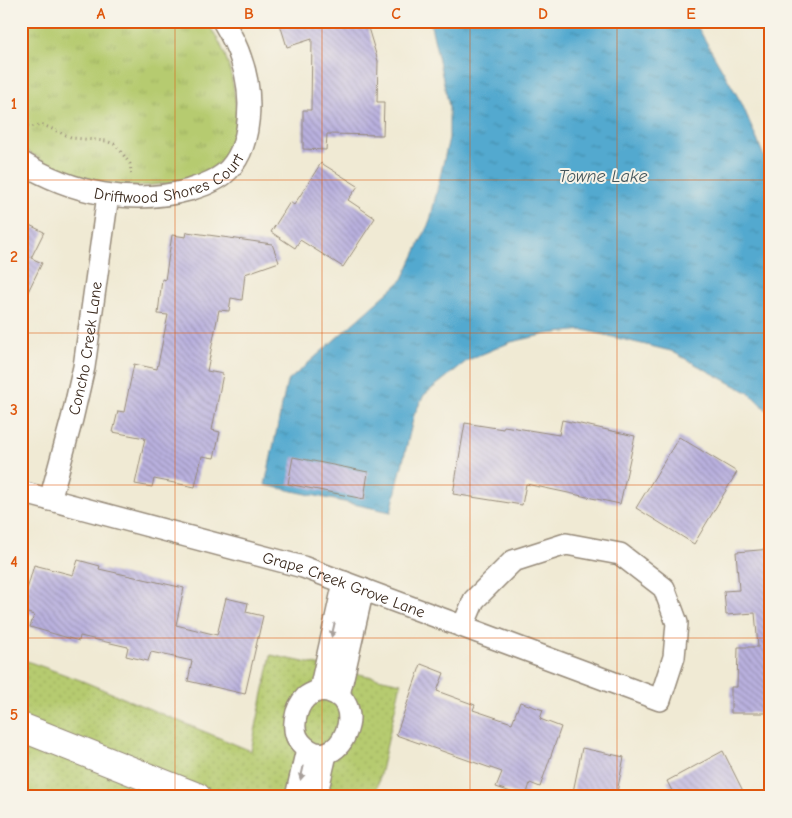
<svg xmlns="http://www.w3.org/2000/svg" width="792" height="818" font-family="'Comic Neue',sans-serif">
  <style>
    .grass { fill: url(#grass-dots); stroke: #787a47 }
    .park { fill: url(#park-tufts); stroke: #787a47 }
    .water { fill: url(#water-ripples); stroke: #466a76 }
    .building { fill: url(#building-back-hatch) }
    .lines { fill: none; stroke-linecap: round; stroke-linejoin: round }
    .minor-casing { stroke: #968a79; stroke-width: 24 }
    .tertiary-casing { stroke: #968a79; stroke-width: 30 }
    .path { stroke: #968a79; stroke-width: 3; stroke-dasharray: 1 4; stroke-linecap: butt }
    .minor { stroke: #fff; stroke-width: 21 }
    .tertiary { stroke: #fff; stroke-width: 28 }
    .oneway { fill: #a79f9a }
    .grid { fill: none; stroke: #df570d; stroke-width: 1; stroke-opacity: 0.55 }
    .labels { text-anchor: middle; stroke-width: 4; stroke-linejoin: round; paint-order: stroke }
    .street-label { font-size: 16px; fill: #3b2a1e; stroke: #f7f3e8 }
    .water-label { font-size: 18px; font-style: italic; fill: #43565c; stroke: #f7f3e8 }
    .neatline { fill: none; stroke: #df570d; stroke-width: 2 }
    .grid-label { font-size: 16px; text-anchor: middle; font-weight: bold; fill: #df570d }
  </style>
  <defs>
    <pattern id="grass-dots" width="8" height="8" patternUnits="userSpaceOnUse" patternTransform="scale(1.25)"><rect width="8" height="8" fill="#b6cb70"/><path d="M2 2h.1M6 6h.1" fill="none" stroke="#9dae61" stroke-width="1.8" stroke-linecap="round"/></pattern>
    <pattern id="park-tufts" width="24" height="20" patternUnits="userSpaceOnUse" patternTransform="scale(1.25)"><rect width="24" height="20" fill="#b6cb70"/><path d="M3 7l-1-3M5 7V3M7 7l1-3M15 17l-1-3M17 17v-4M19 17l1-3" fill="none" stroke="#9dae61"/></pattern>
    <pattern id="water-ripples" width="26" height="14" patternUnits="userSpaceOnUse" patternTransform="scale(1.25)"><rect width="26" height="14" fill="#52a9cf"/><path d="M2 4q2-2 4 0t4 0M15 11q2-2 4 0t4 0" fill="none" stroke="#458aa7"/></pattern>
    <pattern id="building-back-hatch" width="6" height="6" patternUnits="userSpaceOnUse" patternTransform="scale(1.25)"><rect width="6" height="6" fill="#b9b1df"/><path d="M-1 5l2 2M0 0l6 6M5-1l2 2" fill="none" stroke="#9890b4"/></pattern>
  </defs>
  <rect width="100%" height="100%" fill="#f7f3e8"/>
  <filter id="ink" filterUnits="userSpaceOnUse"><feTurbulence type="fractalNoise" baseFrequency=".02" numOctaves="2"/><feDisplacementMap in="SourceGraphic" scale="10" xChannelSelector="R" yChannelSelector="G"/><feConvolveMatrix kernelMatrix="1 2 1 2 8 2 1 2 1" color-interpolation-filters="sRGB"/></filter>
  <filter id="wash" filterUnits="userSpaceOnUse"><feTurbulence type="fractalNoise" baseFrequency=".0096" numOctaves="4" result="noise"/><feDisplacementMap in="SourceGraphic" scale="20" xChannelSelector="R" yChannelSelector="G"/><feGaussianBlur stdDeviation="1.12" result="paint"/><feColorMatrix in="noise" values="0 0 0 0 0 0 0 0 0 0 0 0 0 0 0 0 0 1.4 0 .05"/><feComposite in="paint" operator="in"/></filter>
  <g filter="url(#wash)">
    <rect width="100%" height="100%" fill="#f0ead4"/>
    <path class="grass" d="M 271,655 L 401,683 L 375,797 L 21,797 L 21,659 L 80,680 L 251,751 Z"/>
    <path class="park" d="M 21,21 L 205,21 C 223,41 232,71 235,98 C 242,160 211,180 153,185 C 128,187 103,186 78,177 C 58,170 39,159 21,147 Z"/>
    <path class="water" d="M 430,21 L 694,21 L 742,104 L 771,173 L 771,414 L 749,393 L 671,351 L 584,330 L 547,334 L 511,342 L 468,360 L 424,395 L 414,415 L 391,512 L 265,485 L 287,382 L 403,279 L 430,221 L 449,138 L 449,106 Z"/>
    <g id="blocks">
      <path class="building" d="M 279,21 L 366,21 L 378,61 L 377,102 L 384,102 L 383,135 L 327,134 L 326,150 L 303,149 L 303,110 L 311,110 L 312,39 L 287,47 Z
        M 321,163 L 358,186 L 348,200 L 375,218 L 343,267 L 300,240 L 295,248 L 271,232 L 290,202 L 294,205 Z
        M 21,221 L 44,232 L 31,258 L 42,263 L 21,306 Z
        M 187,232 L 272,244 L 279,262 L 245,274 L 242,300 L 231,298 L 229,311 L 219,310 L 207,371 L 223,374 L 212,430 L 220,432 L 214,458 L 202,456 L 195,487 L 154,479 L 152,487 L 135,484 L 145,438 L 113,432 L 118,411 L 124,412 L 134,364 L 157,369 L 168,315 L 158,314 L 162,279 L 165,280 L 172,235 L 186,237 Z
        M 562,420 L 635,436 L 620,504 L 526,484 L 522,505 L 453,494 L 465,423 L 503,429 L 504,426 L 559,435 Z
        M 679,437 L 737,472 L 694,544 L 636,508 Z
        M 293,457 L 368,472 L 364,499 L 288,484 Z
        M 771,549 L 771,713 L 731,713 L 731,687 L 737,687 L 738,647 L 758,647 L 755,613 L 726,615 L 724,591 L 739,590 L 736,552 Z
        M 78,560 L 100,566 L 99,569 L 184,588 L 176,625 L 217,635 L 226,598 L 248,603 L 246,612 L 263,616 L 245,694 L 188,681 L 192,661 L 151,652 L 148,661 L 126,656 L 128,647 L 80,636 L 79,641 L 30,627 L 34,615 L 21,611 L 34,565 L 73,575 Z
        M 421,664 L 444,673 L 437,691 L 475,705 L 473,710 L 512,723 L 520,702 L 543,710 L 540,719 L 561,727 L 540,787 L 530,783 L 526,797 L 496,787 L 502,772 L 396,735 Z
        M 582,748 L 624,757 L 616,797 L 572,797 Z
        M 723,751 L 746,797 L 675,797 L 667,781 Z"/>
    </g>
  </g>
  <g filter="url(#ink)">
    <use href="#blocks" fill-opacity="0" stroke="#968a79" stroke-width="1"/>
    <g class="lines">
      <defs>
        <g id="minor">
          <path id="s1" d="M 21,162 C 71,193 132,206 189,190 C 201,186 214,182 224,174 C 254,149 253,92 241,59 C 237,46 230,33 223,21"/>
          <path id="s2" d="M 21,492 L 303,567 L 660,700 L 674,657 L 677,623 L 664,588 L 620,554 L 566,544 L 513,561 L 474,600 L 463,626"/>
          <path id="s3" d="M 50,500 L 72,419 L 84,367 L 108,195"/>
          <path d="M 320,690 C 377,693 338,784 301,743 C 290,731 295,708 306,697 C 310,694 315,692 320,690 Z"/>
          <path d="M 320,690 L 344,582"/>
          <path d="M 339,695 L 363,589"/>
          <path d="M 296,797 L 307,749"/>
          <path d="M 316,797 L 326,754"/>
        </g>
        <path id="tertiary" d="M 21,727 L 197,797"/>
      </defs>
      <use href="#minor" class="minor-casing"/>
      <use href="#tertiary" class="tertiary-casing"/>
      <path class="path" d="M 21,119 L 25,125 L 30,127 L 43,125 L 73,138 L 106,141 L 114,144 L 120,150 L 130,164 L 132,178"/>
      <use href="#minor" class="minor"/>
      <use href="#tertiary" class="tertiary"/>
    </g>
    <defs><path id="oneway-solid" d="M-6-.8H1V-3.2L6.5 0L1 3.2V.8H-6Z" transform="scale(1.25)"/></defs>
    <g class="oneway">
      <use href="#oneway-solid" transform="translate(333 630) rotate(103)"/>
      <use href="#oneway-solid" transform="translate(302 773) rotate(103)"/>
    </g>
  </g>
  <path class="grid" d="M 175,21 L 175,797M 322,21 L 322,797M 470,21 L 470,797M 617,21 L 617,797M 21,180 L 771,180M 21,333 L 771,333M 21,485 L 771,485M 21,638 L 771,638"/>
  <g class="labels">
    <g class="street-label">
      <text dy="6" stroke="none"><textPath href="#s1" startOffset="159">Driftwood Shores Court</textPath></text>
      <text dy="6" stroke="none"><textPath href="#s3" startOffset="156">Concho Creek Lane</textPath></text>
      <text dy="6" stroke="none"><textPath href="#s2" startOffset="336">Grape Creek Grove Lane</textPath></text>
    </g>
    <g class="water-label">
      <text x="603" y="182">Towne Lake</text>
    </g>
  </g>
  <rect width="792" height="818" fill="none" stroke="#f7f3e8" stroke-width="55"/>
  <rect x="28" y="28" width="736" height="762" class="neatline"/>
  <g class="grid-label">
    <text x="101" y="19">A</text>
    <text x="249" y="19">B</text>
    <text x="396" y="19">C</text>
    <text x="543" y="19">D</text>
    <text x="691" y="19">E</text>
    <text x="14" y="109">1</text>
    <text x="14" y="262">2</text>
    <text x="14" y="415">3</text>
    <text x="14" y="567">4</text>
    <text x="14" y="720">5</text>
  </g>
</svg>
